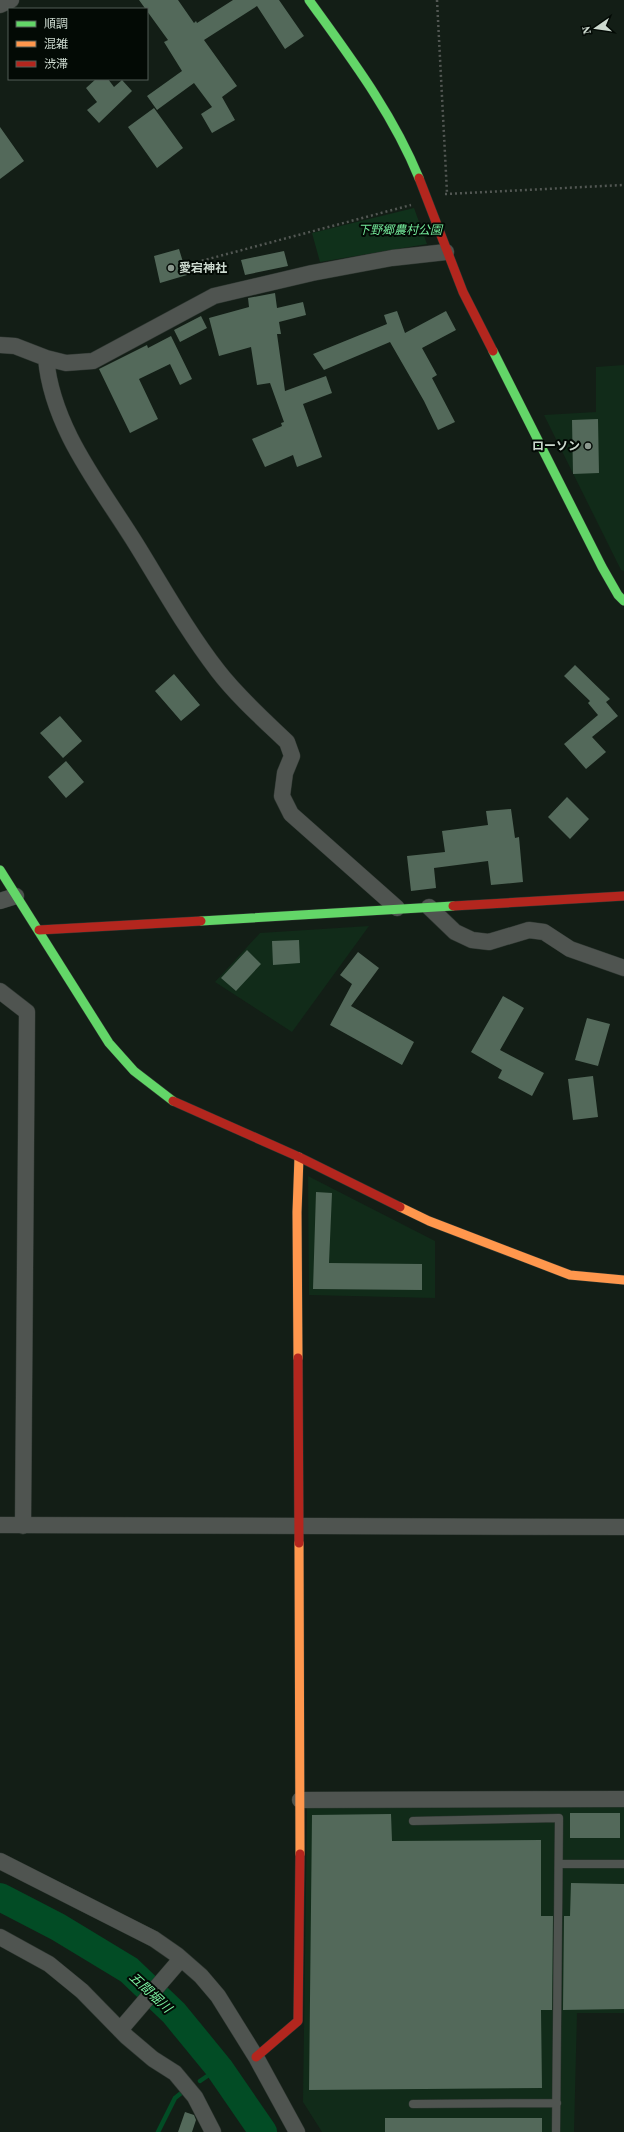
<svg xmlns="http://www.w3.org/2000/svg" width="624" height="2132" font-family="'Source Serif 4','Noto Sans JP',serif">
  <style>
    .built { fill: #112b19 }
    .green { fill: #10311b }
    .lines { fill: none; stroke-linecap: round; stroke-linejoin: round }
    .stream { stroke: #024c25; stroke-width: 4.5 }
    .river { stroke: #024c25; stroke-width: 28 }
    .building { fill: #53695a }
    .lane-casing { stroke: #2e3731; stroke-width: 9 }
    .street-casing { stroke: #2e3731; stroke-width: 17 }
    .fast-casing { stroke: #2e3731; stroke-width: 10 }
    .slow-casing { stroke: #2e3731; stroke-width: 10 }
    .jam-casing { stroke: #2e3731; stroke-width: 10 }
    .path { stroke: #525753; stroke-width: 2.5; stroke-dasharray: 2 3; stroke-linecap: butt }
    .lane { stroke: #4f5450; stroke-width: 8 }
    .street { stroke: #4f5450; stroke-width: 16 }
    .fast { stroke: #63d668; stroke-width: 9 }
    .slow { stroke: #ff974d; stroke-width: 9 }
    .jam { stroke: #b3261e; stroke-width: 9 }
    .poi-dot { fill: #8b988e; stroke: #030a05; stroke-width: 1.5 }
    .labels { text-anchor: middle; stroke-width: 4; stroke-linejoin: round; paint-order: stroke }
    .park-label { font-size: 12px; font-style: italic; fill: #73e99a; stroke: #030a05 }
    .poi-label { font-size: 12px; font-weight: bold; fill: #ccd9cf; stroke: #030a05; text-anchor: start }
    .water-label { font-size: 13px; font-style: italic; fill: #7bf1a1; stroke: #030a05 }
  </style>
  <rect width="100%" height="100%" fill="#131e16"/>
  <path class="built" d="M 624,365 L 624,571 L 621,570 L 544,415 L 596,412 L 596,367 Z
    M 369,926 L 292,1032 L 215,982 L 260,933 Z
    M 308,1176 L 435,1241 L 435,1298 L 309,1295 Z
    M 624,1804 L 624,2013 L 577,2013 L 574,2132 L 322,2132 L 303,2102 L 307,1807 Z"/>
  <path class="green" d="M 414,208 L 427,244 L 320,262 L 312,233 Z"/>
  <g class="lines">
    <path class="stream" d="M 200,2081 L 219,2068
      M 158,2132 L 175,2098 L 185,2090"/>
    <path class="river" d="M 0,1897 L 58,1927 L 129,1970 L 174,2013 L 219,2068 L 263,2132"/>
  </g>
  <path class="building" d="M 139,0 L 178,0 L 194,23 L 196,21 L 197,23 L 233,0 L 279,0 L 304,36 L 285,49 L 257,6 L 204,40 L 237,86 L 222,97 L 235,120 L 212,133 L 201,114 L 212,107 L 194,83 L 157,110 L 147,96 L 182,71 L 164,42 L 168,40 Z
    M 96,79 L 108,79 L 114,87 L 122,80 L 132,91 L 99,123 L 87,110 L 97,102 L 86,88 Z
    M 154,108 L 183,148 L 157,168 L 128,127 Z
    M 0,127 L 24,161 L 0,179 Z
    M 179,249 L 187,275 L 160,283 L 154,256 Z
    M 284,251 L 288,266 L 245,275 L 241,260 Z
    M 275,293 L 277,308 L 303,302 L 306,315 L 279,322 L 281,334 L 277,334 L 285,391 L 326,376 L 332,393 L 303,404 L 322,457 L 297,467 L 293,455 L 265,467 L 252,439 L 282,426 L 281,423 L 284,422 L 270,383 L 257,385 L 251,347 L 219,356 L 209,318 L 249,307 L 248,298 Z
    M 397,311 L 405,333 L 446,311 L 456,330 L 422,348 L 437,375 L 432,378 L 455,422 L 438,430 L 424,401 L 390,342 L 324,370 L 313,354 L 387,324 L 384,315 Z
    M 201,316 L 207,328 L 180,342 L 174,330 Z
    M 171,336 L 192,379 L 180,385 L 170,364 L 139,379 L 158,419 L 130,433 L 99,369 L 147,345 L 148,348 Z
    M 598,419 L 599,473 L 573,474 L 572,420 Z
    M 575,665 L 610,699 L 606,702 L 618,716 L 592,737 L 606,752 L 586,769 L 564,744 L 598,715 L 588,703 L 590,701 L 564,676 Z
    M 174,674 L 200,705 L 181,721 L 155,691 Z
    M 60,716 L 82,741 L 63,758 L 40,733 Z
    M 66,761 L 84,782 L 66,798 L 48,777 Z
    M 567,797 L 589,819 L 570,839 L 548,817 Z
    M 511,809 L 515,838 L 519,837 L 523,882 L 491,885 L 488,861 L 434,868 L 436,888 L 411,891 L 407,856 L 445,852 L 442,831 L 488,825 L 486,811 Z
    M 299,940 L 300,963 L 273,965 L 272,941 Z
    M 247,950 L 261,964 L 236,991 L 221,978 Z
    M 358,952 L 379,968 L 351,1006 L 414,1042 L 402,1065 L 330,1025 L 352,984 L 340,975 Z
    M 503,996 L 524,1008 L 500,1050 L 544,1073 L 532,1096 L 498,1078 L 502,1070 L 471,1052 Z
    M 587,1018 L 610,1024 L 598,1066 L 575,1060 Z
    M 593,1076 L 598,1117 L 573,1120 L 568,1079 Z
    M 316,1192 L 332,1193 L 329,1263 L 422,1264 L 422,1290 L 313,1289 Z
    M 570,1813 L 620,1813 L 620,1838 L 570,1838 Z
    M 391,1814 L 392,1841 L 541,1840 L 541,1916 L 553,1916 L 552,2010 L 541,2010 L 542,2088 L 309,2090 L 312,1815 Z
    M 571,1883 L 624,1884 L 624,2009 L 563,2010 L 564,1916 L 570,1916 Z
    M 185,2112 L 194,2115 L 196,2120 L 192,2132 L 178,2132 Z
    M 385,2118 L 542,2118 L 542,2132 L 385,2132 Z"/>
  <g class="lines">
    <defs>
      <path id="lane" d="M 413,1821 L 559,1818 L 556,2132
        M 559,1864 L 624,1864
        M 413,2104 L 557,2103"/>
      <path id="street" d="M 0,5 L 11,0
        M 0,345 L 15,346 L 46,358 L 66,363 L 93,361 L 214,296 L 312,273 L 392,258 L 446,252
        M 46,358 C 52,428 100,486 136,544 C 162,586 187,631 218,671 C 238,697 264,720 287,742 L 292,756 L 285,773 L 282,796 L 291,814 L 397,908
        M 0,901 L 16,896
        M 429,907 L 455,932 L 472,940 L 489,942 L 529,930 L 544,932 L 570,949 L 624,968
        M 0,991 L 27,1012 L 23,1526
        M 0,1525 L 624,1527
        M 300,1800 L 624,1799
        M 0,1861 L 154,1939 L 177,1955 L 201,1976 L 218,1996 L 256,2057 L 297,2132
        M 0,1937 L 49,1964 L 82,1991 L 127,2037 L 153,2059 L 175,2073 L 195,2097 L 213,2132
        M 120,2030 L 181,1959"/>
      <path id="fast" d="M 309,0 C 350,57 392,112 419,178
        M 493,351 L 602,567 L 618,595 L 624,601
        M 0,870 L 109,1043 L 134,1071 L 173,1101
        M 201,921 L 453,906"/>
      <path id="slow" d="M 400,1207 L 429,1221 L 570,1275 L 624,1280
        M 298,1358 L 297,1212 L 299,1157
        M 299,1543 L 300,1854"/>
      <path id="jam" d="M 419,178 L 463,292 L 493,351
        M 453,906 L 624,896
        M 39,930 L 201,921
        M 173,1101 L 299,1157 L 400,1207
        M 298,1358 L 299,1543
        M 256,2057 L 298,2021 L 300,1854"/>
    </defs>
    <use href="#lane" class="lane-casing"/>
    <use href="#street" class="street-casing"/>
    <use href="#fast" class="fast-casing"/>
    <use href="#slow" class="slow-casing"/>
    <use href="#jam" class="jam-casing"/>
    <path class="path" d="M 437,0 L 447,193
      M 445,194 L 624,185
      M 197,262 L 411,205"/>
    <use href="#lane" class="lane"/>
    <use href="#street" class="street"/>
    <use href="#fast" class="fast"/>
    <use href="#slow" class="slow"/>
    <use href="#jam" class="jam"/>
  </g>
  <g class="poi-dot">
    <circle cx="171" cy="268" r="4"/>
    <circle cx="588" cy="446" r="4"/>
  </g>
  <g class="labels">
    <g class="park-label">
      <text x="400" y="234">下野郷農村公園</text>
    </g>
    <g class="poi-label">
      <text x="179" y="272">愛宕神社</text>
      <text x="580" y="450" text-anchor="end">ローソン</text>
    </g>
    <g class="water-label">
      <text transform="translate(151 1992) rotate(43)" y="5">五間堀川</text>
    </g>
  </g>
  <rect x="8" y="8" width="140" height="72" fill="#030a05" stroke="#535d56"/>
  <rect x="16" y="21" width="20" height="6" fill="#63d668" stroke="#535d56"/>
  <text x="44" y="28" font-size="12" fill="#ccd9cf">順調</text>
  <rect x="16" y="41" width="20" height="6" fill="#ff974d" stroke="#535d56"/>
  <text x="44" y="48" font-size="12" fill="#ccd9cf">混雑</text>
  <rect x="16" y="61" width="20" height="6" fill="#b3261e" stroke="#535d56"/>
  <text x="44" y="68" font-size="12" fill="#ccd9cf">渋滞</text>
  <g transform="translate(596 28) rotate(257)" stroke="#030a05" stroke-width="3" paint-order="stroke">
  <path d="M0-3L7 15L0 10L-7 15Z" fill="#ccd9cf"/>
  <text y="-6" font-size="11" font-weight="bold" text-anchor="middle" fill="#ccd9cf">N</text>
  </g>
</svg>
